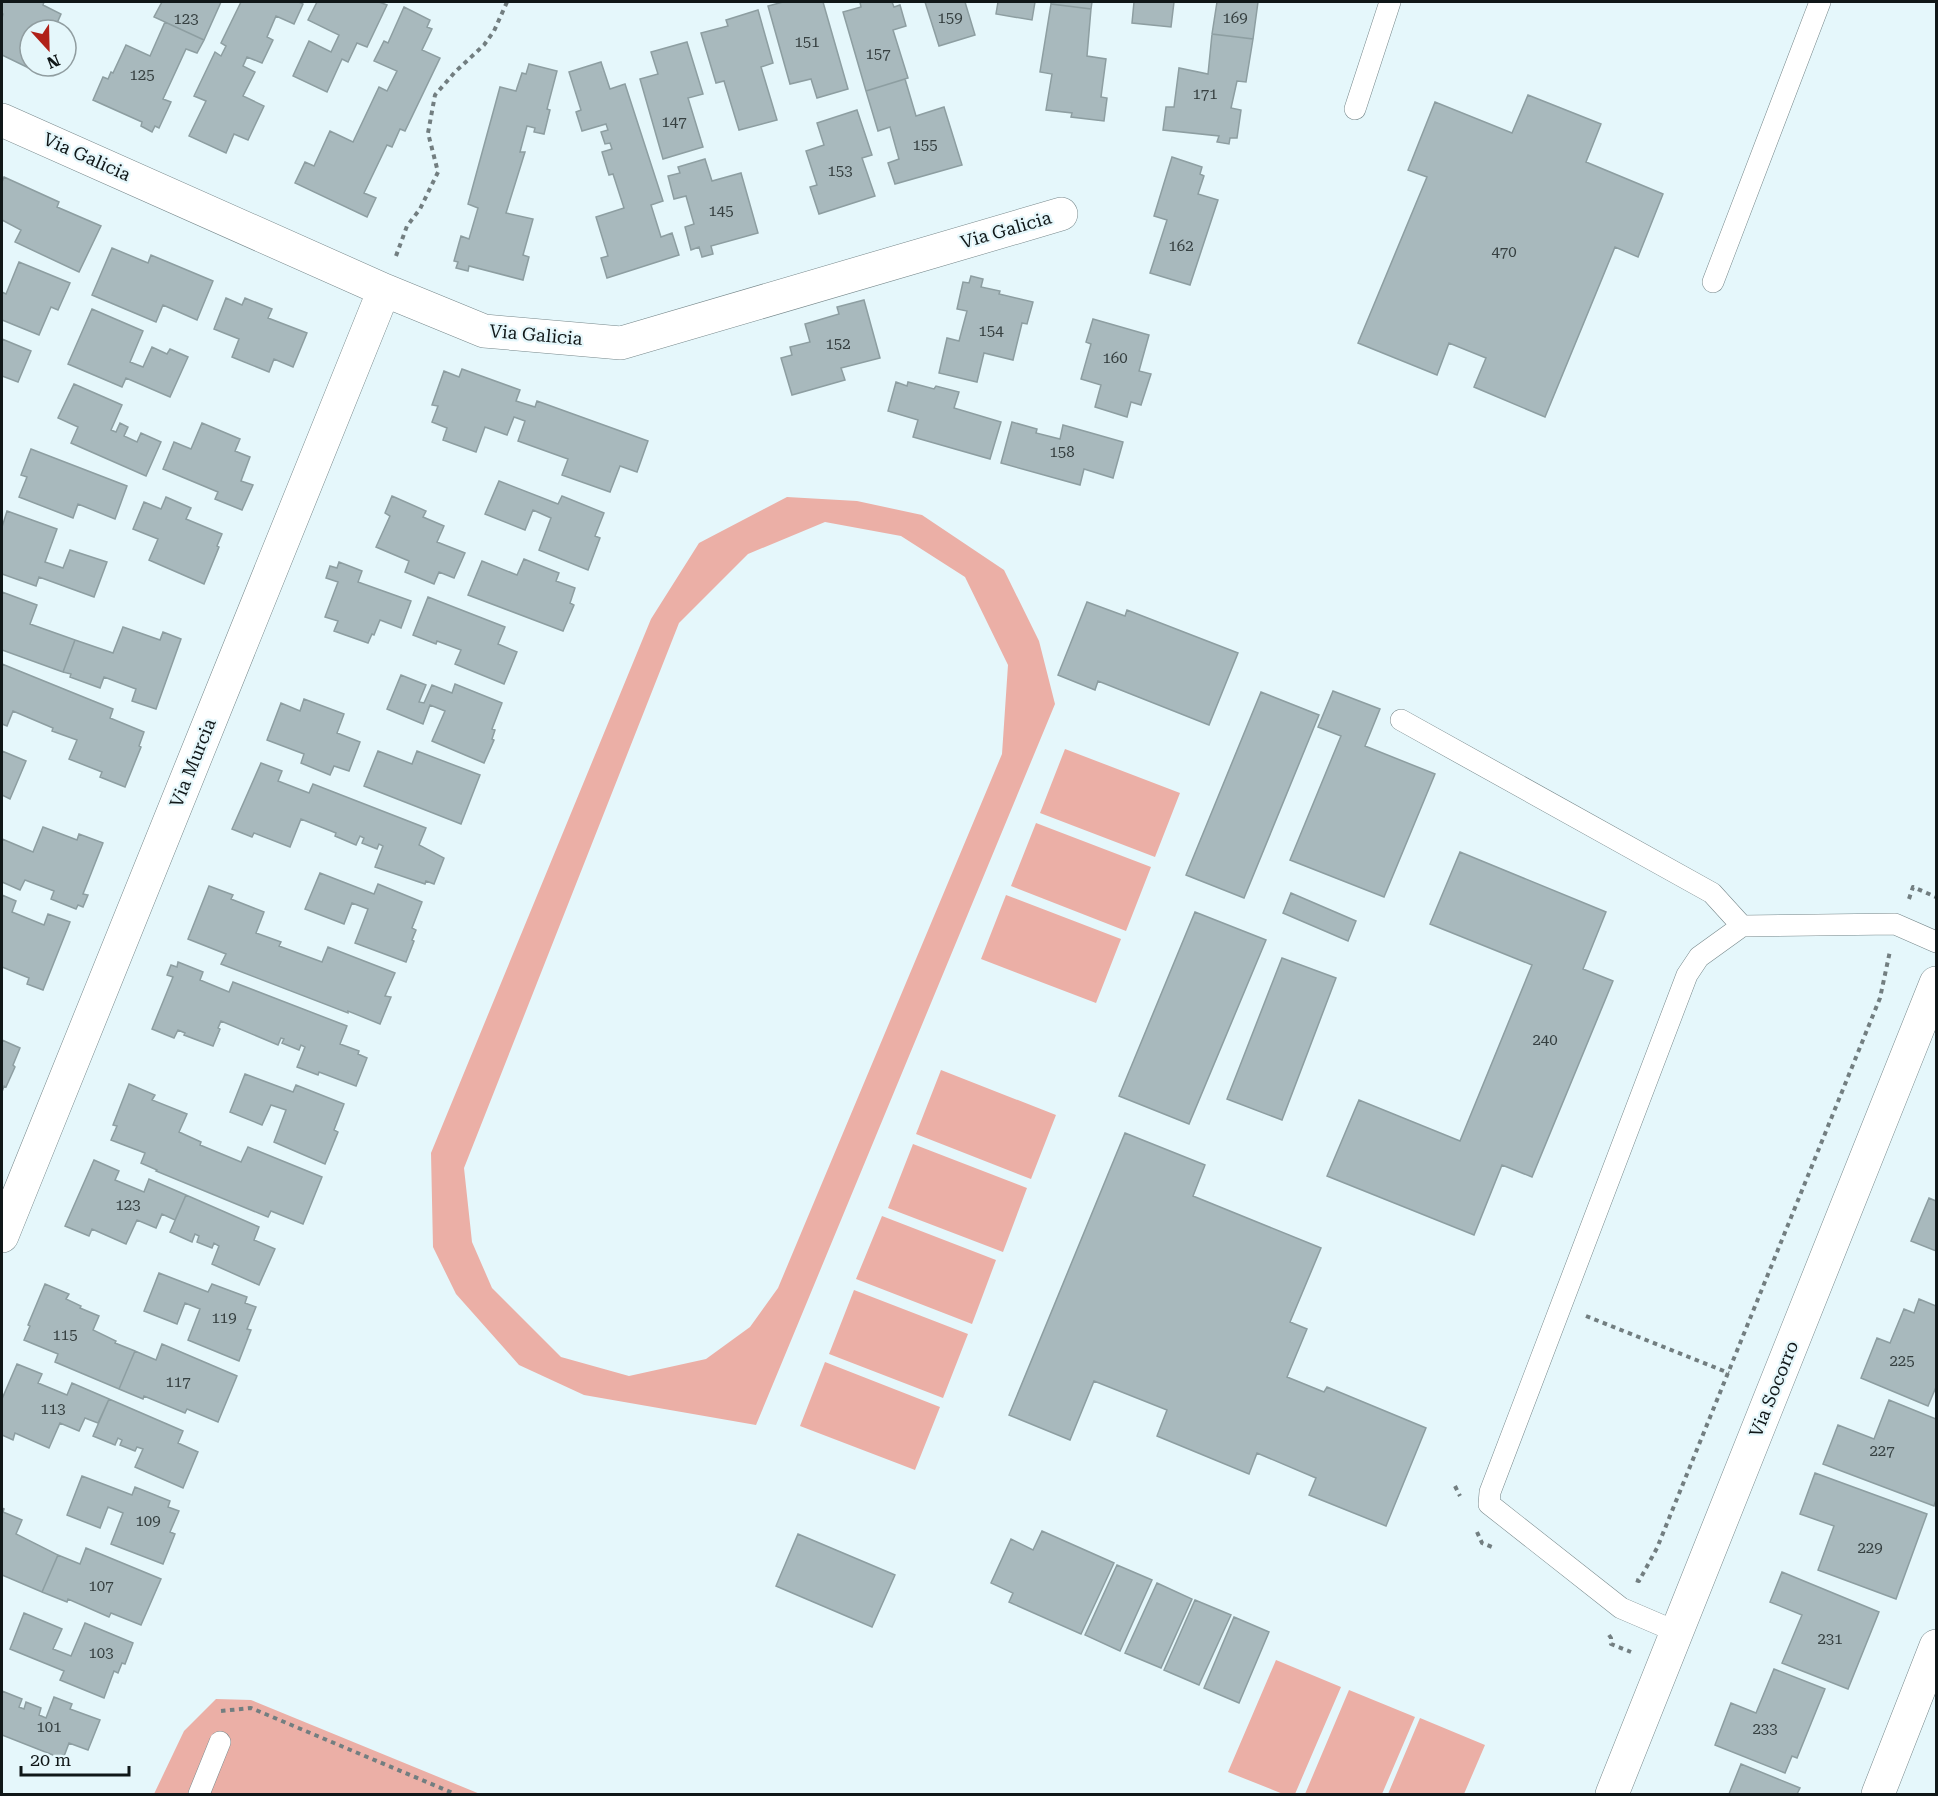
<svg xmlns="http://www.w3.org/2000/svg" width="1938" height="1796" font-family="'Roboto Serif',serif">
  <style>
    .green { fill: #ebafa6; fill-rule: evenodd }
    .building { fill: #a8b9bd; stroke: #8d9ea1; stroke-width: 1.5 }
    .lines { fill: none; stroke-linecap: round; stroke-linejoin: round }
    .lane-casing { stroke: #77888b; stroke-width: 22 }
    .street-casing { stroke: #77888b; stroke-width: 34 }
    .secondary-casing { stroke: #77888b; stroke-width: 34 }
    .path { stroke: #727e80; stroke-width: 4; stroke-dasharray: 4.5 4.5; stroke-linecap: butt }
    .lane { stroke: #fff; stroke-width: 21 }
    .street { stroke: #fff; stroke-width: 33 }
    .secondary { stroke: #fff; stroke-width: 33 }
    .labels { text-anchor: middle; stroke-width: 4.5; stroke-linejoin: round; paint-order: stroke }
    .number-label { font-size: 15px; fill: #364041 }
    .street-label { font-size: 18px; fill: #101718; stroke: #e5f7fb }
  </style>
  <rect width="100%" height="100%" fill="#e5f7fb"/>
  <path class="green" d="M 787,497 L 857,501 L 922,515 L 1004,570 L 1039,641 L 1055,704 L 756,1425 L 584,1395 L 519,1365 L 456,1294 L 433,1247 L 431,1153 L 651,619 L 699,543 ZM 825,522 L 901,536 L 965,577 L 1008,665 L 1002,754 L 778,1288 L 750,1327 L 706,1359 L 629,1376 L 561,1357 L 492,1288 L 472,1242 L 464,1168 L 679,623 L 748,554 Z
    M 1065,749 L 1180,793 L 1155,857 L 1040,813 Z
    M 1036,823 L 1151,867 L 1126,931 L 1011,886 Z
    M 1006,895 L 1121,939 L 1096,1003 L 981,959 Z
    M 941,1070 L 1056,1115 L 1031,1179 L 916,1134 Z
    M 913,1144 L 1027,1188 L 1003,1252 L 888,1208 Z
    M 882,1216 L 996,1260 L 972,1324 L 856,1279 Z
    M 854,1290 L 968,1334 L 943,1398 L 829,1354 Z
    M 825,1362 L 940,1407 L 915,1470 L 800,1426 Z
    M 1276,1660 L 1341,1687 L 1295,1794 L 1283,1794 L 1228,1772 Z
    M 1349,1690 L 1415,1717 L 1382,1794 L 1305,1794 Z
    M 216,1699 L 251,1700 L 480,1794 L 154,1794 L 184,1731 Z
    M 1420,1718 L 1485,1745 L 1464,1794 L 1388,1794 Z"/>
  <path class="building" d="M 2,2 L 44,2 L 43,5 L 61,14 L 54,30 L 30,30 L 30,66 L 44,66 L 41,74 L 2,55 L 2,18 L 3,14 L 2,13 Z
    M 162,2 L 221,2 L 204,40 L 154,17 Z
    M 241,2 L 299,2 L 303,4 L 294,24 L 276,16 L 267,37 L 273,40 L 262,63 L 247,57 L 243,66 L 255,72 L 243,96 L 264,106 L 248,140 L 234,134 L 226,153 L 189,136 L 206,101 L 194,96 L 215,52 L 221,56 L 226,46 L 221,43 Z
    M 317,2 L 379,2 L 387,5 L 367,47 L 357,43 L 348,62 L 342,59 L 327,92 L 293,76 L 309,41 L 331,52 L 339,35 L 308,20 Z
    M 783,2 L 823,2 L 848,89 L 817,98 L 811,79 L 790,84 L 768,6 Z
    M 860,2 L 892,2 L 894,7 L 900,5 L 906,26 L 893,30 L 908,78 L 866,91 L 843,12 L 861,7 Z
    M 925,2 L 965,2 L 975,35 L 939,46 Z
    M 998,2 L 1035,2 L 1032,20 L 996,14 Z
    M 1051,2 L 1092,2 L 1091,9 L 1051,4 Z
    M 1134,2 L 1174,2 L 1171,27 L 1132,23 Z
    M 1217,2 L 1258,2 L 1253,39 L 1212,34 Z
    M 1051,4 L 1091,9 L 1087,56 L 1106,59 L 1101,97 L 1107,98 L 1104,121 L 1071,117 L 1072,113 L 1046,110 L 1052,74 L 1040,72 Z
    M 404,7 L 430,20 L 427,27 L 432,29 L 422,50 L 440,58 L 405,131 L 400,129 L 392,147 L 387,145 L 364,193 L 376,198 L 367,217 L 295,183 L 305,162 L 314,166 L 330,131 L 353,142 L 379,87 L 387,91 L 397,71 L 374,61 L 384,41 L 388,43 Z
    M 758,10 L 773,63 L 761,67 L 777,120 L 739,130 L 724,81 L 716,83 L 701,33 L 728,26 L 726,20 Z
    M 165,22 L 204,40 L 197,53 L 186,49 L 163,99 L 171,102 L 159,128 L 155,126 L 152,132 L 141,126 L 142,122 L 93,100 L 103,77 L 108,79 L 111,72 L 113,73 L 126,45 L 150,56 Z
    M 1212,34 L 1253,39 L 1246,82 L 1237,81 L 1231,108 L 1241,110 L 1237,138 L 1230,138 L 1229,144 L 1217,142 L 1219,136 L 1163,130 L 1166,107 L 1174,107 L 1179,68 L 1208,74 Z
    M 687,42 L 703,94 L 688,98 L 703,147 L 663,159 L 640,79 L 658,74 L 651,52 Z
    M 601,62 L 610,89 L 625,84 L 663,201 L 651,205 L 661,237 L 672,233 L 679,255 L 607,278 L 601,258 L 608,256 L 596,217 L 624,208 L 613,174 L 609,175 L 602,152 L 612,149 L 610,143 L 605,144 L 601,132 L 608,130 L 606,124 L 582,131 L 576,112 L 581,110 L 569,72 Z
    M 529,64 L 557,71 L 547,109 L 550,110 L 544,134 L 534,132 L 535,128 L 527,126 L 520,152 L 525,152 L 506,213 L 533,219 L 523,255 L 529,257 L 523,280 L 469,266 L 468,271 L 456,268 L 458,262 L 454,261 L 461,236 L 469,239 L 478,208 L 468,204 L 500,87 L 516,91 L 522,73 L 526,74 Z
    M 905,79 L 916,116 L 944,107 L 962,165 L 895,184 L 888,163 L 899,159 L 890,127 L 878,131 L 866,91 Z
    M 1528,95 L 1601,124 L 1586,162 L 1663,194 L 1638,257 L 1615,247 L 1545,417 L 1474,387 L 1486,358 L 1449,343 L 1437,375 L 1358,343 L 1427,177 L 1408,170 L 1435,102 L 1512,133 Z
    M 857,110 L 872,155 L 862,158 L 875,196 L 819,214 L 810,187 L 817,185 L 806,151 L 824,145 L 817,123 Z
    M 1172,157 L 1202,167 L 1200,174 L 1204,176 L 1198,194 L 1218,200 L 1190,285 L 1150,273 L 1167,220 L 1154,216 Z
    M 705,159 L 712,181 L 741,173 L 758,233 L 711,246 L 713,254 L 702,257 L 699,247 L 691,250 L 685,227 L 694,224 L 686,196 L 674,199 L 668,176 L 680,173 L 678,167 Z
    M 4,177 L 59,202 L 57,207 L 101,226 L 79,272 L 15,242 L 21,230 L 2,220 L 2,182 Z
    M 112,248 L 148,263 L 151,255 L 213,281 L 197,320 L 163,305 L 156,322 L 92,295 Z
    M 19,262 L 70,283 L 58,310 L 51,307 L 39,335 L 2,320 L 2,292 L 6,294 Z
    M 971,276 L 983,279 L 981,287 L 1000,291 L 999,294 L 1033,302 L 1027,324 L 1022,323 L 1013,360 L 984,353 L 977,382 L 939,373 L 947,338 L 959,341 L 967,311 L 957,309 L 963,282 L 969,283 Z
    M 226,298 L 242,305 L 245,298 L 272,309 L 268,318 L 307,333 L 293,367 L 274,359 L 269,372 L 232,357 L 239,339 L 214,329 Z
    M 864,300 L 880,358 L 841,368 L 845,380 L 792,395 L 781,358 L 792,355 L 790,347 L 810,342 L 805,324 L 839,314 L 837,307 Z
    M 92,309 L 143,331 L 130,362 L 143,367 L 152,347 L 167,354 L 170,349 L 188,357 L 170,397 L 126,378 L 122,387 L 68,364 Z
    M 1093,319 L 1149,335 L 1139,371 L 1151,374 L 1141,405 L 1131,402 L 1127,417 L 1095,407 L 1101,385 L 1081,379 L 1091,344 L 1086,342 Z
    M 2,339 L 31,351 L 18,382 L 2,376 Z
    M 462,369 L 520,390 L 516,401 L 535,407 L 537,401 L 648,441 L 637,472 L 620,466 L 610,492 L 562,475 L 568,459 L 518,441 L 525,421 L 514,417 L 507,435 L 485,427 L 476,452 L 443,440 L 447,428 L 432,422 L 438,406 L 432,405 L 444,371 L 459,377 Z
    M 896,382 L 907,386 L 908,382 L 934,389 L 936,386 L 959,392 L 954,408 L 1001,422 L 990,459 L 913,437 L 918,420 L 888,411 Z
    M 74,384 L 122,405 L 111,430 L 116,432 L 120,423 L 128,427 L 124,436 L 137,442 L 141,433 L 161,442 L 146,476 L 71,443 L 78,427 L 58,418 Z
    M 1012,422 L 1037,429 L 1036,433 L 1060,439 L 1063,425 L 1123,442 L 1113,478 L 1084,469 L 1080,485 L 1001,463 Z
    M 202,423 L 240,439 L 235,451 L 250,457 L 241,481 L 253,485 L 242,510 L 215,499 L 218,492 L 163,469 L 174,442 L 191,449 Z
    M 31,449 L 127,486 L 115,519 L 78,504 L 73,518 L 19,497 L 27,477 L 21,475 Z
    M 499,481 L 558,504 L 562,496 L 604,513 L 595,536 L 600,538 L 588,570 L 539,550 L 551,518 L 533,510 L 525,530 L 485,514 Z
    M 392,496 L 426,511 L 423,517 L 444,526 L 437,542 L 465,553 L 454,578 L 439,572 L 434,584 L 405,572 L 409,561 L 376,547 L 390,516 L 385,513 Z
    M 166,497 L 191,508 L 186,519 L 222,534 L 217,546 L 219,547 L 204,584 L 149,560 L 158,539 L 133,529 L 144,502 L 161,509 Z
    M 7,511 L 57,529 L 45,562 L 63,568 L 70,550 L 107,562 L 94,597 L 39,577 L 36,586 L 2,574 L 2,527 Z
    M 524,559 L 559,573 L 556,581 L 575,588 L 570,603 L 574,605 L 563,631 L 468,595 L 482,561 L 517,575 Z
    M 339,562 L 362,571 L 358,582 L 411,601 L 401,628 L 380,620 L 374,635 L 372,634 L 368,643 L 334,631 L 338,621 L 325,617 L 338,582 L 326,578 L 330,566 L 337,568 Z
    M 2,592 L 37,605 L 30,624 L 75,640 L 63,672 L 2,650 Z
    M 428,597 L 505,627 L 498,644 L 517,652 L 504,684 L 455,664 L 461,650 L 437,641 L 436,644 L 413,635 Z
    M 1087,602 L 1125,616 L 1127,610 L 1238,653 L 1209,725 L 1098,681 L 1095,690 L 1058,675 Z
    M 123,627 L 160,640 L 163,632 L 181,639 L 156,709 L 132,701 L 136,689 L 104,677 L 100,688 L 70,677 L 71,674 L 63,672 L 75,640 L 113,653 Z
    M 2,664 L 113,709 L 110,718 L 144,732 L 139,746 L 141,747 L 125,787 L 100,777 L 102,772 L 69,759 L 77,740 L 52,731 L 53,728 L 13,711 L 7,726 L 2,724 Z
    M 401,675 L 426,685 L 419,702 L 424,703 L 432,685 L 452,693 L 455,684 L 502,703 L 492,729 L 495,730 L 492,739 L 494,740 L 484,763 L 432,741 L 445,711 L 430,705 L 423,724 L 387,709 Z
    M 1333,691 L 1380,709 L 1365,746 L 1435,774 L 1384,897 L 1290,860 L 1341,736 L 1318,727 Z
    M 1261,692 L 1319,715 L 1244,898 L 1186,875 Z
    M 304,699 L 344,714 L 337,733 L 360,742 L 349,771 L 334,766 L 330,775 L 301,763 L 304,754 L 267,740 L 281,703 L 300,711 Z
    M 2,751 L 26,761 L 10,799 L 2,795 Z
    M 378,751 L 412,764 L 417,751 L 480,775 L 461,824 L 364,786 Z
    M 261,763 L 282,771 L 278,781 L 309,793 L 313,784 L 426,828 L 419,845 L 444,858 L 434,884 L 426,881 L 425,884 L 375,867 L 383,846 L 379,844 L 377,849 L 362,843 L 364,838 L 360,836 L 356,845 L 335,836 L 336,833 L 301,819 L 290,847 L 254,833 L 252,837 L 232,829 Z
    M 43,827 L 77,840 L 79,834 L 103,843 L 83,894 L 88,895 L 83,907 L 78,905 L 76,909 L 51,899 L 54,891 L 25,880 L 20,890 L 2,882 L 2,839 L 33,852 Z
    M 1460,852 L 1606,912 L 1583,969 L 1613,981 L 1532,1177 L 1502,1165 L 1474,1235 L 1327,1176 L 1359,1100 L 1460,1141 L 1532,965 L 1430,924 Z
    M 320,873 L 374,894 L 378,884 L 422,902 L 412,928 L 416,930 L 412,940 L 414,941 L 406,962 L 355,943 L 368,909 L 352,903 L 344,924 L 305,909 Z
    M 209,886 L 233,895 L 231,899 L 264,912 L 256,933 L 281,942 L 279,946 L 322,962 L 328,947 L 395,973 L 385,996 L 391,997 L 380,1024 L 348,1011 L 348,1013 L 221,964 L 226,954 L 188,939 Z
    M 1291,893 L 1356,921 L 1348,941 L 1283,913 Z
    M 2,895 L 16,901 L 12,912 L 44,925 L 48,914 L 70,922 L 43,990 L 27,984 L 29,978 L 2,967 Z
    M 1195,912 L 1266,940 L 1189,1124 L 1119,1096 Z
    M 1282,958 L 1336,978 L 1282,1120 L 1227,1099 Z
    M 178,962 L 203,972 L 200,980 L 229,992 L 233,982 L 347,1026 L 340,1044 L 359,1051 L 358,1054 L 367,1058 L 356,1086 L 319,1072 L 318,1075 L 297,1067 L 305,1047 L 301,1045 L 299,1050 L 282,1043 L 284,1039 L 281,1038 L 278,1045 L 221,1021 L 218,1028 L 220,1029 L 213,1046 L 184,1035 L 185,1033 L 178,1030 L 174,1038 L 152,1029 L 173,977 L 167,975 L 171,965 L 177,967 Z
    M 2,1040 L 20,1048 L 13,1065 L 15,1067 L 6,1087 L 4,1086 L 2,1092 Z
    M 245,1074 L 293,1092 L 296,1085 L 344,1104 L 334,1130 L 338,1132 L 325,1164 L 274,1142 L 286,1110 L 271,1105 L 262,1125 L 230,1112 Z
    M 129,1084 L 155,1095 L 152,1100 L 187,1114 L 179,1132 L 201,1142 L 200,1145 L 241,1162 L 248,1147 L 322,1177 L 303,1224 L 271,1211 L 268,1217 L 156,1171 L 157,1170 L 141,1163 L 145,1153 L 111,1140 L 117,1126 L 113,1125 Z
    M 1125,1133 L 1205,1165 L 1193,1196 L 1321,1248 L 1290,1322 L 1307,1329 L 1287,1377 L 1324,1392 L 1327,1387 L 1426,1428 L 1386,1526 L 1309,1495 L 1316,1478 L 1257,1453 L 1249,1474 L 1157,1436 L 1167,1410 L 1094,1381 L 1070,1440 L 1009,1415 Z
    M 94,1160 L 119,1171 L 115,1180 L 144,1192 L 149,1179 L 186,1195 L 175,1220 L 162,1214 L 156,1228 L 137,1220 L 126,1244 L 92,1229 L 89,1236 L 65,1226 Z
    M 186,1195 L 259,1227 L 254,1240 L 275,1249 L 259,1285 L 212,1264 L 219,1246 L 214,1243 L 212,1248 L 197,1242 L 199,1236 L 195,1234 L 192,1242 L 170,1232 Z
    M 1929,1198 L 1936,1201 L 1936,1251 L 1911,1241 Z
    M 159,1273 L 208,1292 L 212,1284 L 247,1297 L 245,1303 L 256,1307 L 247,1329 L 251,1330 L 239,1361 L 188,1340 L 200,1309 L 185,1303 L 177,1324 L 144,1311 Z
    M 45,1284 L 69,1294 L 66,1299 L 81,1306 L 80,1308 L 99,1316 L 93,1330 L 116,1341 L 115,1343 L 135,1351 L 119,1389 L 55,1362 L 58,1354 L 24,1340 L 30,1326 L 28,1325 Z
    M 1919,1299 L 1936,1306 L 1936,1387 L 1928,1406 L 1861,1378 L 1877,1338 L 1890,1343 L 1904,1309 L 1914,1313 Z
    M 162,1344 L 237,1376 L 218,1422 L 187,1409 L 185,1413 L 144,1396 L 143,1399 L 119,1389 L 135,1351 L 156,1360 Z
    M 17,1364 L 42,1374 L 38,1383 L 67,1395 L 72,1383 L 109,1399 L 98,1423 L 85,1418 L 79,1431 L 60,1423 L 49,1448 L 15,1433 L 13,1440 L 2,1435 L 2,1399 Z
    M 109,1399 L 183,1431 L 178,1443 L 198,1452 L 183,1488 L 135,1467 L 143,1449 L 137,1447 L 135,1451 L 120,1445 L 122,1440 L 118,1438 L 115,1445 L 93,1436 Z
    M 1889,1400 L 1936,1419 L 1936,1500 L 1934,1506 L 1823,1464 L 1838,1425 L 1874,1439 Z
    M 1815,1473 L 1927,1514 L 1896,1599 L 1818,1570 L 1834,1526 L 1800,1514 Z
    M 82,1476 L 132,1495 L 135,1487 L 170,1501 L 168,1507 L 179,1511 L 170,1532 L 175,1534 L 163,1564 L 111,1544 L 123,1513 L 108,1507 L 100,1528 L 67,1515 Z
    M 2,1508 L 4,1509 L 3,1512 L 22,1520 L 16,1534 L 58,1555 L 42,1592 L 2,1575 Z
    M 1042,1531 L 1114,1563 L 1081,1634 L 1009,1602 L 1013,1593 L 991,1583 L 1011,1539 L 1033,1550 Z
    M 798,1534 L 895,1575 L 872,1627 L 776,1586 Z
    M 86,1548 L 161,1579 L 141,1625 L 111,1613 L 109,1617 L 68,1599 L 67,1602 L 42,1592 L 58,1555 L 80,1564 Z
    M 1117,1565 L 1152,1580 L 1120,1651 L 1085,1635 Z
    M 1782,1572 L 1879,1612 L 1848,1689 L 1782,1663 L 1802,1615 L 1770,1602 Z
    M 1157,1583 L 1192,1599 L 1161,1668 L 1125,1653 Z
    M 1195,1600 L 1231,1615 L 1199,1685 L 1164,1670 Z
    M 24,1613 L 62,1629 L 53,1649 L 71,1656 L 85,1623 L 133,1643 L 125,1664 L 122,1663 L 118,1673 L 114,1671 L 104,1698 L 60,1680 L 64,1671 L 10,1649 Z
    M 1234,1617 L 1269,1632 L 1239,1703 L 1204,1688 Z
    M 1774,1669 L 1825,1689 L 1797,1758 L 1792,1756 L 1785,1773 L 1715,1745 L 1731,1703 L 1756,1713 Z
    M 2,1691 L 22,1699 L 19,1707 L 24,1709 L 26,1702 L 41,1708 L 39,1715 L 46,1718 L 54,1697 L 72,1704 L 70,1709 L 100,1720 L 88,1750 L 69,1743 L 63,1759 L 2,1735 Z
    M 1741,1764 L 1800,1788 L 1797,1794 L 1729,1794 Z"/>
  <g class="lines">
    <defs>
      <path id="lane" d="M 1355,109 L 1390,2
        M 1713,282 L 1820,2
        M 1401,720 L 1712,893 L 1742,926
        M 1677,1632 L 1621,1608 L 1489,1504 L 1490,1492 L 1687,975 L 1699,957 L 1742,926 L 1895,924 L 1936,942
        M 199,1794 L 220,1742"/>
      <path id="street" d="M 2,120 L 384,290 L 484,331 L 621,343 L 1061,214
        M 2,1236 L 384,290
        M 1878,1794 L 1936,1646"/>
      <path id="secondary" d="M 1612,1794 L 1936,983"/>
    </defs>
    <use href="#lane" class="lane-casing"/>
    <use href="#street" class="street-casing"/>
    <use href="#secondary" class="secondary-casing"/>
    <path class="path" d="M 396,256 L 407,226 L 420,209 L 438,172 L 428,133 L 435,95 L 455,72 L 484,45 L 494,31 L 507,2
      M 1909,899 L 1913,887 L 1936,897
      M 1586,1316 L 1729,1373
      M 1455,1486 L 1460,1496
      M 1477,1532 L 1482,1543 L 1492,1547
      M 1636,1580 L 1639,1581 L 1657,1548 L 1880,998 L 1890,951
      M 1609,1635 L 1611,1638 L 1611,1644 L 1631,1652
      M 221,1711 L 251,1708 L 455,1794"/>
    <use href="#lane" class="lane"/>
    <use href="#street" class="street"/>
    <use href="#secondary" class="secondary"/>
  </g>
  <g class="labels">
    <g class="number-label">
      <text x="950" y="23">159</text>
      <text x="1235" y="23">169</text>
      <text x="186" y="24">123</text>
      <text x="807" y="47">151</text>
      <text x="878" y="59">157</text>
      <text x="142" y="80">125</text>
      <text x="1205" y="99">171</text>
      <text x="674" y="127">147</text>
      <text x="925" y="150">155</text>
      <text x="840" y="176">153</text>
      <text x="721" y="216">145</text>
      <text x="1181" y="251">162</text>
      <text x="1504" y="257">470</text>
      <text x="991" y="336">154</text>
      <text x="838" y="349">152</text>
      <text x="1115" y="363">160</text>
      <text x="1062" y="457">158</text>
      <text x="1545" y="1045">240</text>
      <text x="128" y="1210">123</text>
      <text x="224" y="1323">119</text>
      <text x="65" y="1340">115</text>
      <text x="1902" y="1366">225</text>
      <text x="178" y="1387">117</text>
      <text x="53" y="1414">113</text>
      <text x="1882" y="1456">227</text>
      <text x="148" y="1526">109</text>
      <text x="1870" y="1553">229</text>
      <text x="101" y="1591">107</text>
      <text x="1830" y="1644">231</text>
      <text x="101" y="1658">103</text>
      <text x="49" y="1732">101</text>
      <text x="1765" y="1734">233</text>
    </g>
    <g class="street-label">
      <text transform="translate(87 157) rotate(24)" y="6">Via Galicia</text>
      <text transform="translate(1006 230) rotate(-16)" y="6">Via Galicia</text>
      <text transform="translate(536 335) rotate(5)" y="6">Via Galicia</text>
      <text transform="translate(193 763) rotate(-68)" y="6">Via Murcia</text>
      <text transform="translate(1774 1389) rotate(-68)" y="6">Via Socorro</text>
    </g>
  </g>
  <rect width="1938" height="1796" fill="none" stroke="#101718" stroke-width="6"/>
  <g transform="translate(48 48) rotate(158)"><circle r="28" fill="#e5f7fb" stroke="#909da0" stroke-width="1.5"/>
  <path d="M0-4.5L10 22L0 15L-10 22Z" fill="#b02119"/>
  <text y="-9" font-size="16" font-weight="bold" text-anchor="middle" fill="#101718">N</text>
  </g>
  <path d="M21 1766v9h108v-9" fill="none" stroke="#101718" stroke-width="3"/>
  <text x="30" y="1766" font-size="18" fill="#101718" stroke="#e5f7fb" stroke-width="4.5" paint-order="stroke">20 m</text>
</svg>
